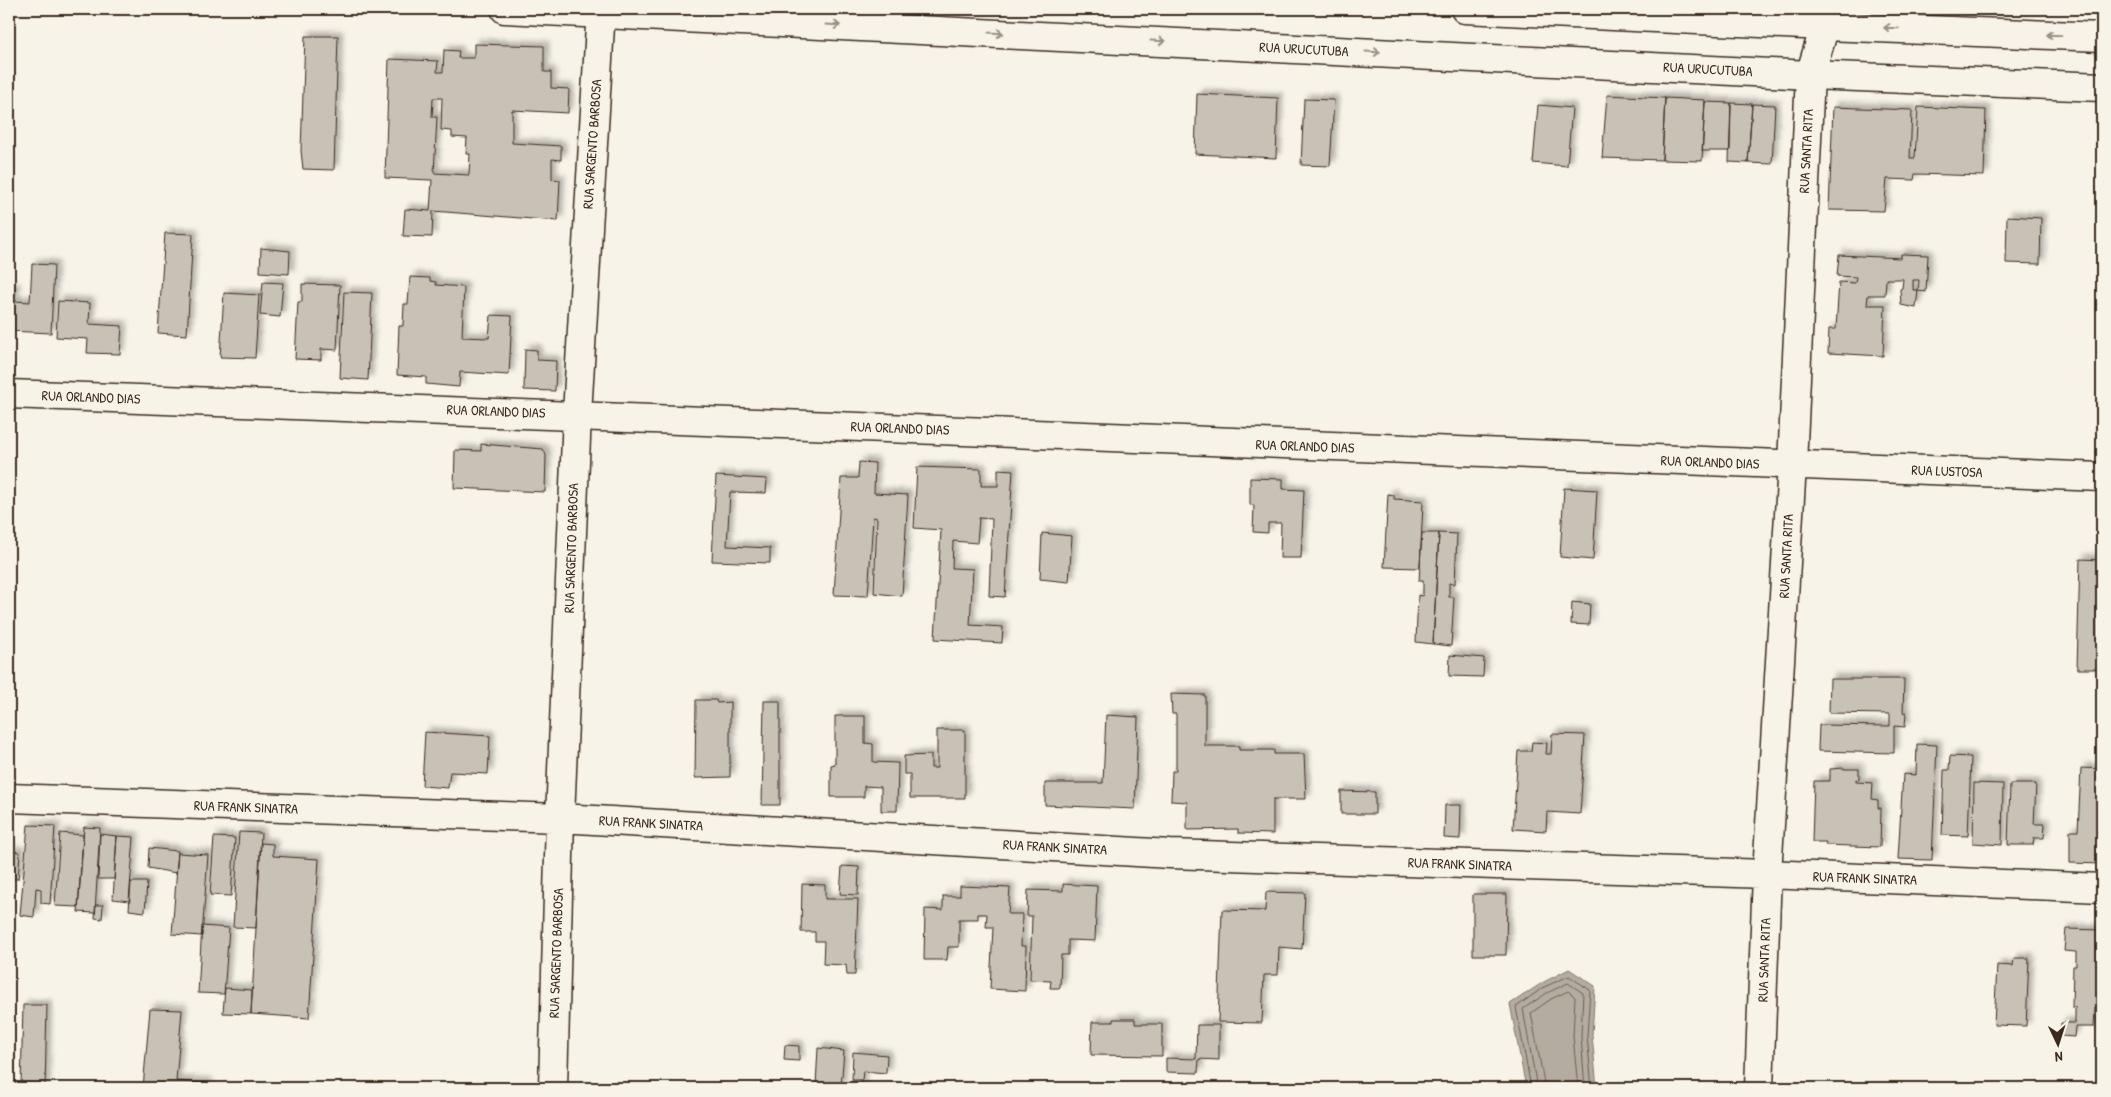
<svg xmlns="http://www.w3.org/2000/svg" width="2111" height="1097" font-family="'Patrick Hand',sans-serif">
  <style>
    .water { fill: #b4aca0; stroke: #84786c }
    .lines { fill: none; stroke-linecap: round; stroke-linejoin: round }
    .shore { stroke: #6b5e52; stroke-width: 1 }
    .building { fill: #c8c1b6; stroke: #3b2a1e; fill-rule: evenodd; filter: url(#shadow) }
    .street-casing { stroke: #3b2a1e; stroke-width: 31 }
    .secondary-casing { stroke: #3b2a1e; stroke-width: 31 }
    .street { stroke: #f7f3e8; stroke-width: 28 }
    .secondary { stroke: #f7f3e8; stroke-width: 28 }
    .oneway { stroke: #998e83 }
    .labels { text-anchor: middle; stroke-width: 4.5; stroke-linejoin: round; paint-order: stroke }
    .street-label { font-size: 14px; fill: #3b2a1e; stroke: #f7f3e8 }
  </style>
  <defs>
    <filter id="shadow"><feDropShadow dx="4.5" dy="-4.5" stdDeviation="2.5" flood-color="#0004"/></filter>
  </defs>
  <rect width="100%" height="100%" fill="#f7f3e8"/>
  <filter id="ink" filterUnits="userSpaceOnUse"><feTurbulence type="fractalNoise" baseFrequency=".02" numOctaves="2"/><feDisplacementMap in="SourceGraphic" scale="10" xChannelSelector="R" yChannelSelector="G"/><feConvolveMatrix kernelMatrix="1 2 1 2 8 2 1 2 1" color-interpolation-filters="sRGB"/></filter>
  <g filter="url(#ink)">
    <path class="water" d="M 1569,969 L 1595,986 L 1592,1035 L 1597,1088 L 1526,1088 L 1510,1004 L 1542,983 Z"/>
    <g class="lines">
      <path class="shore" d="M 1531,1088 L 1516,1007 L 1544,987 L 1569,976 L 1590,990 L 1587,1036 L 1592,1088
        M 1537,1088 L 1523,1009 L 1547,993 L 1568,983 L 1583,993 L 1581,1036 L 1585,1088
        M 1545,1088 L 1531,1013 L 1551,999 L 1568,991 L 1575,997 L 1573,1036 L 1578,1088"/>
    </g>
    <path class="building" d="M 305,36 L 338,36 L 334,170 L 303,169 L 301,151 Z
      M 474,44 L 544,46 L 544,72 L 551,72 L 551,88 L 569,89 L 568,113 L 512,110 L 512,143 L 561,146 L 561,160 L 552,159 L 552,179 L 560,180 L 558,221 L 433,211 L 432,237 L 403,236 L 405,209 L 430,211 L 432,180 L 385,178 L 389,59 L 438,61 L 437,72 L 443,72 L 444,50 L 459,51 L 458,58 L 474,58 ZM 433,98 L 442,98 L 441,130 L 452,131 L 452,137 L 467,138 L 466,154 L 470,154 L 469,175 L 434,173 L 437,117 L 432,117 Z
      M 1197,94 L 1278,98 L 1276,158 L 1195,154 Z
      M 1607,95 L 1665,98 L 1662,160 L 1602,158 Z
      M 1665,98 L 1705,100 L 1702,161 L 1662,160 Z
      M 1304,99 L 1334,100 L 1330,166 L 1301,165 Z
      M 1705,102 L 1731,103 L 1730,151 L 1702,151 Z
      M 1731,103 L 1752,104 L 1748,163 L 1729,162 Z
      M 1752,104 L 1775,105 L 1772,164 L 1748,163 Z
      M 1538,105 L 1572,108 L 1567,166 L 1533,163 Z
      M 1833,107 L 1912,110 L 1910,158 L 1915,158 L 1918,107 L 1986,110 L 1984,176 L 1915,174 L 1914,180 L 1887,179 L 1884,211 L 1829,210 Z
      M 2007,216 L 2041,218 L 2040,264 L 2006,263 Z
      M 165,233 L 193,234 L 187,335 L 158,333 Z
      M 261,248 L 290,251 L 289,274 L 260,272 Z
      M 1901,254 L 1928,255 L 1926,292 L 1918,291 L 1919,280 L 1913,280 L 1913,290 L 1918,290 L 1916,308 L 1901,305 L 1900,289 L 1902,288 L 1903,279 L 1886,279 L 1885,295 L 1868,295 L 1867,305 L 1885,305 L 1883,356 L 1828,353 L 1829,329 L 1836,329 L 1839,282 L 1855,283 L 1856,277 L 1837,276 L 1839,255 L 1901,258 Z
      M 32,264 L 54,265 L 51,333 L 9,331 L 9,288 L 15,288 L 14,301 L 30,302 Z
      M 410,277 L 430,278 L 430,281 L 436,282 L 436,285 L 464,287 L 462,337 L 489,338 L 491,315 L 512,316 L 509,375 L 460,372 L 459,387 L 426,384 L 426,377 L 397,375 L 399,326 L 403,326 L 404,304 L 408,304 Z
      M 263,282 L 283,283 L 280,317 L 260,315 Z
      M 302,284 L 340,285 L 337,350 L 321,349 L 321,360 L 295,359 L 298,302 L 302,302 Z
      M 344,292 L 372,293 L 368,380 L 340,378 Z
      M 224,293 L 259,295 L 255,358 L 220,357 Z
      M 58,301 L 90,303 L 89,324 L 122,326 L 120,354 L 87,353 L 88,339 L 56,337 Z
      M 525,349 L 537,350 L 537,360 L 556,361 L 555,391 L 524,390 Z
      M 481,444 L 543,449 L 546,455 L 545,492 L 454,488 L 455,450 L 481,451 Z
      M 859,462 L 875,463 L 874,493 L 908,495 L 902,596 L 874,593 L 877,518 L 873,517 L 868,596 L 834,595 L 841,478 L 858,478 Z
      M 917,467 L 981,469 L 981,486 L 998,486 L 998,469 L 1013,470 L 1005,597 L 989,596 L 992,519 L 979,518 L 977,543 L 953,541 L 952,568 L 973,569 L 970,625 L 1003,627 L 1002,643 L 935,639 L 941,530 L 914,528 Z
      M 716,476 L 767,479 L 766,493 L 730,492 L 727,546 L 770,548 L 770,563 L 712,561 Z
      M 1250,478 L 1283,479 L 1283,489 L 1304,490 L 1301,558 L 1280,558 L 1281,523 L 1268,523 L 1268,533 L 1253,532 L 1254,505 L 1250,505 Z
      M 1564,488 L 1597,490 L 1593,560 L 1560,557 Z
      M 1388,494 L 1394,495 L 1394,499 L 1423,501 L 1420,568 L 1384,567 Z
      M 1042,533 L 1072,536 L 1069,582 L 1040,579 Z
      M 1422,533 L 1439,533 L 1433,644 L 1416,642 L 1418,595 L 1423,596 L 1423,581 L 1419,581 Z
      M 1439,533 L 1457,534 L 1455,584 L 1449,583 L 1449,597 L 1454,597 L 1451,646 L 1433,644 Z
      M 2080,559 L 2102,560 L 2102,669 L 2077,669 Z
      M 1572,602 L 1590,604 L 1589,625 L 1571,624 Z
      M 1450,655 L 1484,658 L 1483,677 L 1449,676 Z
      M 1830,679 L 1904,679 L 1903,713 L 1906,712 L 1905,727 L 1894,726 L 1894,753 L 1818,751 L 1819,725 L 1890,726 L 1890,714 L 1829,713 Z
      M 1171,694 L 1205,695 L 1205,746 L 1239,746 L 1239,750 L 1274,750 L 1274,754 L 1304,754 L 1306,799 L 1273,799 L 1273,834 L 1238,833 L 1238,829 L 1187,830 L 1187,802 L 1171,801 L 1172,771 L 1176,771 L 1176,714 L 1172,714 Z
      M 696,700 L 716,700 L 717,703 L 730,702 L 730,777 L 695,778 Z
      M 764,701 L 780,701 L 780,805 L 762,805 Z
      M 1106,715 L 1138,717 L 1135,809 L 1045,805 L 1045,783 L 1103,783 Z
      M 835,716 L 865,716 L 865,743 L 873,744 L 873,762 L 898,763 L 897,811 L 881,811 L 881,787 L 864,786 L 864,797 L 831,797 L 831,765 L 835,764 Z
      M 937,730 L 965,730 L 965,798 L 910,798 L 910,774 L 904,774 L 904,756 L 931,755 L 931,768 L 937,768 Z
      M 425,732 L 490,736 L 488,774 L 450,772 L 448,788 L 422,786 Z
      M 1552,734 L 1585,735 L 1580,814 L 1547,812 L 1546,831 L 1513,829 L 1518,751 L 1531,751 L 1532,742 L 1547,743 L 1546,754 L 1551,754 Z
      M 1917,744 L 1937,745 L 1932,860 L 1898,859 L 1903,774 L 1916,775 Z
      M 1950,756 L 1971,757 L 1968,836 L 1942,835 L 1944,770 L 1949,770 Z
      M 1844,768 L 1844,769 L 1859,769 L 1859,780 L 1856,779 L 1856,782 L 1873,783 L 1872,799 L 1878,800 L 1878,808 L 1881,808 L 1880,847 L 1825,845 L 1826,842 L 1812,842 L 1814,781 L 1830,781 L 1830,769 Z
      M 2081,768 L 2102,769 L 2102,864 L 2070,863 L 2070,831 L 2078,831 Z
      M 1974,783 L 2003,784 L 2002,845 L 1973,843 Z
      M 2010,784 L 2036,784 L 2034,824 L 2045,824 L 2044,838 L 2034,838 L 2033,845 L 2008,845 Z
      M 1341,791 L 1375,792 L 1375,814 L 1341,814 Z
      M 1445,805 L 1461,805 L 1460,839 L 1444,838 Z
      M 28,825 L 55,826 L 50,904 L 41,903 L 41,889 L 36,888 L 34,917 L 20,915 Z
      M 84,827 L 100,828 L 95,913 L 78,912 Z
      M 239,832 L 261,833 L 256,928 L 233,927 Z
      M 60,833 L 83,835 L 78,907 L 55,906 Z
      M 100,834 L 117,836 L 114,879 L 98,879 Z
      M 117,836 L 134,837 L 129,901 L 113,899 Z
      M 214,837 L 235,838 L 231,896 L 210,895 Z
      M 261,843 L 273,844 L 273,856 L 319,859 L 309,1018 L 251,1014 Z
      M 149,848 L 178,851 L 176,873 L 148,868 Z
      M 9,851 L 20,852 L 18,879 L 9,879 Z
      M 178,853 L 208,855 L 202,936 L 172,934 Z
      M 842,866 L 859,867 L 858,895 L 840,894 Z
      M 131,882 L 147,882 L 145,912 L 129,910 Z
      M 802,884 L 825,885 L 825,899 L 858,899 L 855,975 L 847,975 L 846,965 L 823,964 L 824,941 L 815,941 L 815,932 L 801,932 Z
      M 1063,884 L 1097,886 L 1095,941 L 1068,940 L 1068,955 L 1061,955 L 1060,988 L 1050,988 L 1051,981 L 1030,980 L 1032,916 L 1027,916 L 1028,890 L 1063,891 Z
      M 960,886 L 1010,888 L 1008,914 L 1022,914 L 1021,946 L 1026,946 L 1025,991 L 990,989 L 993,927 L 986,927 L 987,914 L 978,914 L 978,919 L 959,919 L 959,947 L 948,947 L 947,960 L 924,960 L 925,909 L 943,910 L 943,896 L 960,896 Z
      M 1266,892 L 1305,893 L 1302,949 L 1279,947 L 1278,975 L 1264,975 L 1262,1023 L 1218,1022 L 1222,910 L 1265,911 Z
      M 1473,894 L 1507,894 L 1506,955 L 1473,955 Z
      M 96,905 L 103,905 L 102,919 L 95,918 Z
      M 202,926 L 229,928 L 224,994 L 198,993 Z
      M 2066,929 L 2100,930 L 2100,936 L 2102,936 L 2102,1008 L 2095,1008 L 2094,1027 L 2075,1027 L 2074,1037 L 2061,1036 L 2061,1023 L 2075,1023 L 2075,1007 L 2072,1007 L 2073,966 L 2076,966 L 2076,952 L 2064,951 Z
      M 2014,958 L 2029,958 L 2026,1026 L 1994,1025 L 1997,965 L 2013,966 Z
      M 225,988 L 252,990 L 251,1014 L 223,1013 Z
      M 23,1005 L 47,1005 L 45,1088 L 21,1088 Z
      M 150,1009 L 182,1010 L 176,1081 L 208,1083 L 208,1088 L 143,1088 Z
      M 1113,1019 L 1135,1019 L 1135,1024 L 1162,1024 L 1162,1056 L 1091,1055 L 1092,1022 L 1113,1022 Z
      M 1197,1025 L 1219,1025 L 1219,1060 L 1199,1059 L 1198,1073 L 1166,1072 L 1166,1058 L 1196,1059 Z
      M 785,1045 L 799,1046 L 799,1061 L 784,1060 Z
      M 818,1048 L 844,1051 L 841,1087 L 816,1085 Z
      M 853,1052 L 887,1055 L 886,1073 L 863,1071 L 862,1080 L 852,1080 Z
      M 852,1081 L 862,1082 L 862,1088 L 851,1088 Z"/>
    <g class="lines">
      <defs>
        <path id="street" d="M 9,394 C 707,419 1404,450 2102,477
          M 9,798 L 560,818 L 1170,854 L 1767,874 L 2102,888
          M 553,1088 L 560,818 L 577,414 L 601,9
          M 1759,1088 L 1767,874 L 1792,465 L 1810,75 L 1825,26 L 1826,9"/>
        <path id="secondary" d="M 505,9 L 1810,75 L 2102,87
          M 1465,9 L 1825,26 L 2102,37"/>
      </defs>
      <use href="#street" class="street-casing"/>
      <use href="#secondary" class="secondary-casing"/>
      <use href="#street" class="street"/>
      <use href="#secondary" class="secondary"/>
    </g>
    <defs><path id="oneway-shaft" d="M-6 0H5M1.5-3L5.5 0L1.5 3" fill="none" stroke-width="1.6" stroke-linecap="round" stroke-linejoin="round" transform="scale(1.25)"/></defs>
    <g class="oneway">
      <use href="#oneway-shaft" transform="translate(833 25) rotate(3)"/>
      <use href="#oneway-shaft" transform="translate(1891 28) rotate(-178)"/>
      <use href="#oneway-shaft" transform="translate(996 33) rotate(3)"/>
      <use href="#oneway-shaft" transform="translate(2054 35) rotate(-178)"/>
      <use href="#oneway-shaft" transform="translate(1158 41) rotate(3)"/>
      <use href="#oneway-shaft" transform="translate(1373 52) rotate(3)"/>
    </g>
  </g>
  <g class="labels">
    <g class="street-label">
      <text transform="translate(1304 49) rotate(3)" y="5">RUA URUCUTUBA</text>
      <text transform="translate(1708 69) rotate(3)" y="5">RUA URUCUTUBA</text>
      <text transform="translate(592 144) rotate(-86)" y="5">RUA SARGENTO BARBOSA</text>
      <text transform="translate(1806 151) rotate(-87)" y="5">RUA SANTA RITA</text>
      <text transform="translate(91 397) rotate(2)" y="5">RUA ORLANDO DIAS</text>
      <text transform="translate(496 411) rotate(2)" y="5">RUA ORLANDO DIAS</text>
      <text transform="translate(900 428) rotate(2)" y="5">RUA ORLANDO DIAS</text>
      <text transform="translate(1305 446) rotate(2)" y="5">RUA ORLANDO DIAS</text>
      <text transform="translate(1710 462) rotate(2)" y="5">RUA ORLANDO DIAS</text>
      <text transform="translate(1947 471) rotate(2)" y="5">RUA LUSTOSA</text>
      <text transform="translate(571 548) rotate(-88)" y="5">RUA SARGENTO BARBOSA</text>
      <text transform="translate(1786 556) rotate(-87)" y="5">RUA SANTA RITA</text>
      <text transform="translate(246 807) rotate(2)" y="5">RUA FRANK SINATRA</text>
      <text transform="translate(651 823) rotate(3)" y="5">RUA FRANK SINATRA</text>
      <text transform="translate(1055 847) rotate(3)" y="5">RUA FRANK SINATRA</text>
      <text transform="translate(1460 864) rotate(2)" y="5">RUA FRANK SINATRA</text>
      <text transform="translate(1865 878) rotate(2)" y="5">RUA FRANK SINATRA</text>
      <text transform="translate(556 953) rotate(-88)" y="5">RUA SARGENTO BARBOSA</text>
      <text transform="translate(1764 960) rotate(-88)" y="5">RUA SANTA RITA</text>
    </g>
  </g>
  <rect width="2111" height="1097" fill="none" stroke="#f7f3e8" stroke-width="30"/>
  <rect x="15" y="15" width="2081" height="1067" fill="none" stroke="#3b2a1e" stroke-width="2" filter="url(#ink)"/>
  <g transform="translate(2058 1044) rotate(176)" stroke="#f7f3e8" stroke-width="4" paint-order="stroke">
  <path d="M0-4L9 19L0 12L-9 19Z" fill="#3b2a1e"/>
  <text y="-8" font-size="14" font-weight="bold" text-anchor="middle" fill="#3b2a1e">N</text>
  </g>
</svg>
